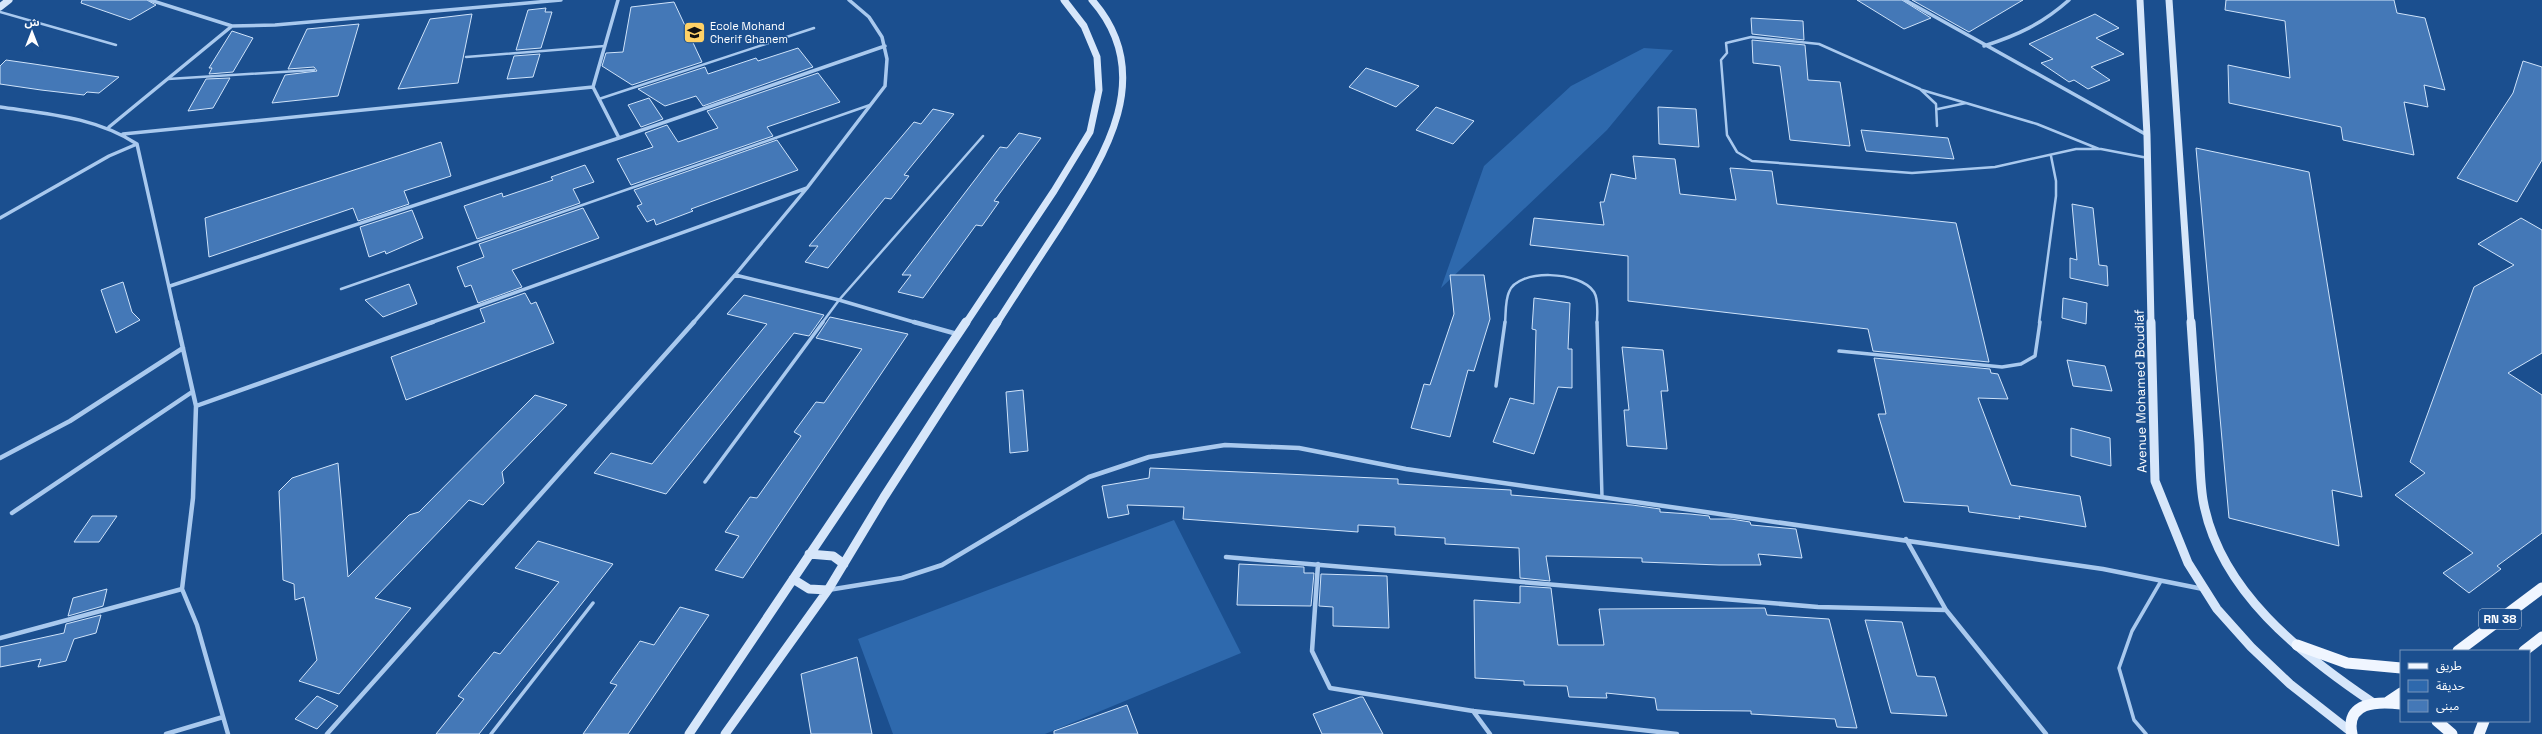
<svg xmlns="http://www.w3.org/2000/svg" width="2542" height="734" font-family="'Space Grotesk','Noto Sans Arabic',sans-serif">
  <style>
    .green { fill: #2e69ad }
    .building { fill: #4478b7; stroke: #cfe3fa }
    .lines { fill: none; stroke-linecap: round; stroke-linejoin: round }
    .lane-far1 { stroke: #a9c9ee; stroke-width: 2.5 }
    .lane { stroke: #a9c9ee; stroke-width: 3.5 }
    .street-far1 { stroke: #a9c9ee; stroke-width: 3.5 }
    .street { stroke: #a9c9ee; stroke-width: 4.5 }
    .secondary-far1 { stroke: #d6e6fa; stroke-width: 7 }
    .secondary { stroke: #d6e6fa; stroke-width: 9 }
    .primary { stroke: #f0f6ff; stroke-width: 11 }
    .labels { text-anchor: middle; stroke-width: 3; stroke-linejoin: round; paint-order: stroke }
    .far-poi-label { font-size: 11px; fill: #fff; stroke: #1b4f8f; text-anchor: start }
    .shield { fill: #1b4f8f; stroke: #bbcadd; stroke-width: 1 }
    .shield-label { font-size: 12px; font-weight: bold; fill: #fff }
    .street-label { font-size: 13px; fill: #fff; stroke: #1b4f8f }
  </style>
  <rect width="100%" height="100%" fill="#1b4f8f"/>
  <path class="green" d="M 1644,48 L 1673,50 L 1607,130 L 1441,288 L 1484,166 L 1571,86 Z
    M 1174,520 L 1241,653 L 1045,734 L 893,734 L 858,639 Z"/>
  <path class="building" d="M 82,0 L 147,0 L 156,5 L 130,20 L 81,3 Z
    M 1857,0 L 1902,0 L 1931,18 L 1904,29 Z
    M 1912,0 L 2023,0 L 1969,32 Z
    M 2226,0 L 2394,0 L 2397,13 L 2425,18 L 2445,90 L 2424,85 L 2428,107 L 2404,102 L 2414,155 L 2343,140 L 2341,127 L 2229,103 L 2228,65 L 2290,78 L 2285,21 L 2225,10 Z
    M 674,2 L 702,62 L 632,85 L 602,66 L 606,53 L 623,52 L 631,7 Z
    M 546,8 L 545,12 L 552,12 L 541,48 L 516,50 L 528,10 Z
    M 472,14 L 458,83 L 398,89 L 430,19 Z
    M 2095,14 L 2119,28 L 2096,38 L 2124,54 L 2091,67 L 2110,80 L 2088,89 L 2074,80 L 2069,82 L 2041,63 L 2053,59 L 2029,44 Z
    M 1751,18 L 1803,21 L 1804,40 L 1752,34 Z
    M 359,24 L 338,96 L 272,103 L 285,75 L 317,71 L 314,67 L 288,69 L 307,29 Z
    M 232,31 L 253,38 L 233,72 L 209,74 L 212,68 L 209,68 Z
    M 1752,40 L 1805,45 L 1808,80 L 1840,82 L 1850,146 L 1790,140 L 1780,66 L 1753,63 Z
    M 798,48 L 813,67 L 703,106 L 696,96 L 665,106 L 638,89 L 705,67 L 708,74 L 756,58 L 758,61 Z
    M 540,54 L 533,77 L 507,79 L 514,56 Z
    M 6,60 L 34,64 L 119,77 L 99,93 L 87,92 L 84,95 L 41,90 L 0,84 L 0,66 Z
    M 2523,61 L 2542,67 L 2542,160 L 2517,202 L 2457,178 L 2513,93 Z
    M 1366,68 L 1419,86 L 1396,107 L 1349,87 Z
    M 818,73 L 840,102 L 767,127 L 773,136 L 631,185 L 617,159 L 653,147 L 645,133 L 667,125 L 678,142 L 718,128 L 707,111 Z
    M 230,78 L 213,108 L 188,111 L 206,79 Z
    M 649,98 L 663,119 L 641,127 L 628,105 Z
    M 1436,107 L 1474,121 L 1453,144 L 1416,130 Z
    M 1658,107 L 1696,109 L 1699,147 L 1659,144 Z
    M 933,109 L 954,114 L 904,175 L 909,176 L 891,199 L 885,198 L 828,268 L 805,262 L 818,246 L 809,246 L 914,122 L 921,124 Z
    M 1861,130 L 1948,138 L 1954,159 L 1866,151 Z
    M 1019,133 L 1041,138 L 994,201 L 999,202 L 982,226 L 976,225 L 923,298 L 898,292 L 911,275 L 902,275 L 1000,147 L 1007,148 Z
    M 777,140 L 798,170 L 691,209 L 693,211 L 656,225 L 654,219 L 647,222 L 637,206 L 642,204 L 634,190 Z
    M 441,142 L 451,176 L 404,191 L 409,204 L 358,221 L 353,208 L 209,257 L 205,218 Z
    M 2196,148 L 2309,172 L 2362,497 L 2332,490 L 2339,546 L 2229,518 Z
    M 1633,156 L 1675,159 L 1680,194 L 1736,200 L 1730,168 L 1772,171 L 1777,204 L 1956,223 L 1989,362 L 1873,351 L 1868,329 L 1628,301 L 1628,256 L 1530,245 L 1534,218 L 1604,225 L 1600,202 L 1604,202 L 1611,174 L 1636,179 Z
    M 585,165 L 594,182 L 573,189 L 580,203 L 477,239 L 464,206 L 502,193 L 503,197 L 553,180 L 551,177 Z
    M 2072,204 L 2093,208 L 2099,265 L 2107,266 L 2108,286 L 2070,278 L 2070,258 L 2077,260 Z
    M 583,208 L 599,238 L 512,270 L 522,287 L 478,303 L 471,285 L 465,287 L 457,267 L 484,257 L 479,244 Z
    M 412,210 L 423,238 L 386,254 L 385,251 L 369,257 L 360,227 Z
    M 2521,218 L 2542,230 L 2542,353 L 2508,373 L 2542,395 L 2542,533 L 2497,566 L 2501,569 L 2469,593 L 2443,573 L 2473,553 L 2395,495 L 2425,473 L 2410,462 L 2474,287 L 2514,265 L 2478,244 Z
    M 1450,275 L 1484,275 L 1490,319 L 1474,371 L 1468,370 L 1450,437 L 1411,428 L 1424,384 L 1430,385 L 1454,314 Z
    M 123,282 L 132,312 L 140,320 L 116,333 L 101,290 Z
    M 409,284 L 417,304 L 383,317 L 365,300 Z
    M 525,293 L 531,304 L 536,302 L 554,343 L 406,400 L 391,357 L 485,322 L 480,309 Z
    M 744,295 L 824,315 L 809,336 L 794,333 L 666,494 L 594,473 L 611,453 L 652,464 L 767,324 L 727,314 Z
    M 1534,298 L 1570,303 L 1568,349 L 1572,349 L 1572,388 L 1558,387 L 1534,454 L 1493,442 L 1510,398 L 1534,404 L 1536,330 L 1532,329 Z
    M 2063,298 L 2087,303 L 2086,324 L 2062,318 Z
    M 830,317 L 908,334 L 743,578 L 715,570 L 739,536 L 725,532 L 750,497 L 757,498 L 801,436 L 794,432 L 816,402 L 824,403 L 862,349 L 816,338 Z
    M 1622,347 L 1663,350 L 1668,391 L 1661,391 L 1667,449 L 1627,446 L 1624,410 L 1629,410 Z
    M 1874,358 L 1990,369 L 1991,373 L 1998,374 L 2008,399 L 1978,398 L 2011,485 L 2080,496 L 2086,527 L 2019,516 L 2020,519 L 1969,512 L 1968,506 L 1904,502 L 1878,414 L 1886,414 Z
    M 2067,360 L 2105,366 L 2112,391 L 2073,386 Z
    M 1023,390 L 1028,451 L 1010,453 L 1006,392 Z
    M 535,395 L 567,405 L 502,472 L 504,483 L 483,505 L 469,500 L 375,598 L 411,608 L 339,694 L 299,681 L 317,660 L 304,597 L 295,600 L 294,584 L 283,580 L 279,491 L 292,478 L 338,463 L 348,577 L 409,515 L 419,512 Z
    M 2071,428 L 2110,438 L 2111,466 L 2071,456 Z
    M 1150,468 L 1398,479 L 1398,484 L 1511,490 L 1511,495 L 1632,505 L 1660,509 L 1660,512 L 1690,514 L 1709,516 L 1710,519 L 1731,519 L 1750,522 L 1751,525 L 1796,529 L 1802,558 L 1758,554 L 1761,565 L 1719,565 L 1642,562 L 1642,558 L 1546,556 L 1550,581 L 1520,578 L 1519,548 L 1445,544 L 1445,538 L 1395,535 L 1395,527 L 1358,525 L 1358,532 L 1183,519 L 1184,507 L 1127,505 L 1129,514 L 1108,518 L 1102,486 L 1149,478 Z
    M 92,516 L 117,516 L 99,542 L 74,542 Z
    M 538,541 L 613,564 L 479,734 L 436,734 L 464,699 L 458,696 L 494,652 L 500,654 L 559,582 L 515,568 Z
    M 1239,564 L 1304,567 L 1304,573 L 1314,573 L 1311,606 L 1237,605 Z
    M 1321,574 L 1387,576 L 1389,628 L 1333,626 L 1333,607 L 1319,606 Z
    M 1520,586 L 1551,588 L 1558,645 L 1604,645 L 1599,609 L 1765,608 L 1767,615 L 1829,619 L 1857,728 L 1837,727 L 1835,719 L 1751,714 L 1751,711 L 1657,710 L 1655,698 L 1606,693 L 1607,698 L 1569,697 L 1567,686 L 1524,685 L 1524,681 L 1475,678 L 1474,600 L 1520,603 Z
    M 107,589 L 103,606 L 68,616 L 73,598 Z
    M 680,607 L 709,615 L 628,734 L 583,734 L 617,685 L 610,683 L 640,641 L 654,645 Z
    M 101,615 L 96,633 L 74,639 L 66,661 L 38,667 L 41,659 L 0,667 L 0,647 L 64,633 L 66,624 Z
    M 1865,620 L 1902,622 L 1917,676 L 1935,677 L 1947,716 L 1891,713 Z
    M 857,657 L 872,734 L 811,734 L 801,674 Z
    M 317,696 L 338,706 L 317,729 L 295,719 Z
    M 1360,697 L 1363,697 L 1383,734 L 1322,734 L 1313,714 Z
    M 1127,705 L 1138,734 L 1054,734 L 1054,731 Z"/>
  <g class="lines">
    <path class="lane-far1" d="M 0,12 L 116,45
      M 466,57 L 605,46
      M 168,79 L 314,70
      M 1922,90 L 2037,124 L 2099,149
      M 599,99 L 814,28
      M 1938,109 L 1966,103
      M 1937,126 L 1936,104 L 1920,89 L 1819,44 L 1751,37 L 1726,43 L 1727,53 L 1721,60 L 1727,135 L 1737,152 L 1752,161 L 1912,173 L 1995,167 L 2076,149 L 2101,149 L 2148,158
      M 341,289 L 870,105
      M 822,323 L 839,300 L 983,136
      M 1505,323 C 1506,313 1505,301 1509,292 C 1518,268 1581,271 1594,292 C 1599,300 1597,314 1597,323
      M 2039,323 L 2056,196 L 2056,181 L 2051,156"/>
    <path class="lane" d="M 1597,322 L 1602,497
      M 1839,351 L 2002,367 L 2021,364 L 2035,356 L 2040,322
      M 1496,386 L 1505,322
      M 705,482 L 823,322
      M 491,734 L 593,603
      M 2146,734 L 2134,720 L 2119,668 L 2132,631 L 2161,581"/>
    <path class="street-far1" d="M 150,0 L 232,26 L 275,25 L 561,0
      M 618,0 L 593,87 L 619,138
      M 849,0 L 869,17 L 882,37 L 887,59 L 885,86 L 807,188 L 735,275 L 839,300 L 917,323
      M 1905,0 L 2147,135
      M 1984,46 C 2018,35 2042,24 2069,0
      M 0,107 C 48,114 95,117 137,144 L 177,323
      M 109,127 L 232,26
      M 123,134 L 593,87
      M 0,218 L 109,156 L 137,144
      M 170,286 L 619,138 L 885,46
      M 430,323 L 807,188
      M 693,323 L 735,275"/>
    <path class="street" d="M 177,322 L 196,406 L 193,498 L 182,589 L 197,625 L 228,734
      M 914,322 L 957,334
      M 196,406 L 433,322
      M 0,458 L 70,421 L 183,348
      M 12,513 L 192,392
      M 1906,539 L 1946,610 L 2046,734
      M 1226,557 L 1818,607 L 1946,610
      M 1318,564 L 1312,651 L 1330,688 L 1473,711 L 1677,734
      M 828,590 L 902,578 L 942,565 L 1089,477 L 1149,457 L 1225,445 L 1299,448 L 1406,469 L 2103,569 L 2203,589
      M 0,638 L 182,589
      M 1473,711 L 1490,734
      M 166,734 L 223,717
      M 327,734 L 694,322"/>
    <path class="secondary-far1" d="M 2140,0 L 2147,135 L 2151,323
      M 2169,0 L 2191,323
      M 0,7 L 9,0
      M 966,323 L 1054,191 L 1090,132 L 1099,90 L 1097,57 L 1084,26 L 1064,0
      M 997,323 C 1018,290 1039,258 1060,226 C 1104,157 1158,75 1092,0"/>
    <path class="secondary" d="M 2151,322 L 2155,481 L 2188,563 L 2217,609 L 2251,647 L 2290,684 L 2350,731
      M 2191,322 C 2194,362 2196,402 2199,443 C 2200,462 2200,482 2203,500 C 2219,591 2301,654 2372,702
      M 809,554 L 833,556 L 844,564
      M 793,579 L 809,589 L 828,590
      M 689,734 L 966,322
      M 725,734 L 828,590 L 884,497 L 997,322"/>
    <path class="primary" d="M 2297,645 L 2347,663 L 2401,668
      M 2458,651 L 2542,588
      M 2524,651 L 2542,637
      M 2389,701 L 2401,693
      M 2437,721 L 2452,734
      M 2352,734 C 2345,702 2377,701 2401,704
      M 2479,734 L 2484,721"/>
  </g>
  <defs>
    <symbol id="school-square" viewBox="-11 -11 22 22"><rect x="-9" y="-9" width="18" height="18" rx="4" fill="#ffd166" stroke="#1b4f8f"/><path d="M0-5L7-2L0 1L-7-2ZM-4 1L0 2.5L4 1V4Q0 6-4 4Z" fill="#111"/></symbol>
  </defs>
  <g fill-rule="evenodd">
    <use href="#school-square" x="682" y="20" width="25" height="25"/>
  </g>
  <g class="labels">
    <g class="far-poi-label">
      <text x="710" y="30">Ecole Mohand<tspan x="710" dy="13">Cherif Ghanem</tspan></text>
    </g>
    <rect class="shield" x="2479" y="609" width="42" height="20" rx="3"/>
    <g class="shield-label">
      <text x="2500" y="623">RN 38</text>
    </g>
    <g class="street-label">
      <text transform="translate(2140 391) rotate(-91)" y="5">Avenue Mohamed Boudiaf</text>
    </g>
  </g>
  <rect x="2400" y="650" width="130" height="72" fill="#1b4f8f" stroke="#7695bc"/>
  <rect x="2408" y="663" width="20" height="6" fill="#f0f6ff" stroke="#7695bc"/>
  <text x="2436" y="670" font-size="12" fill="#ffffff">طريق</text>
  <rect x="2408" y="680" width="20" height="12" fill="#2e69ad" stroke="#7695bc"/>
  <text x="2436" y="690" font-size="12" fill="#ffffff">حديقة</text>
  <rect x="2408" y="700" width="20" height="12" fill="#4478b7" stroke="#7695bc"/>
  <text x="2436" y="710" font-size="12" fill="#ffffff">مبنى</text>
  <g transform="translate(32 32)" stroke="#1b4f8f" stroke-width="3" paint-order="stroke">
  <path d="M0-3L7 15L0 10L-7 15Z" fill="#ffffff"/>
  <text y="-6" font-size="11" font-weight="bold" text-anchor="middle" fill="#ffffff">ش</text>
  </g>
</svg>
